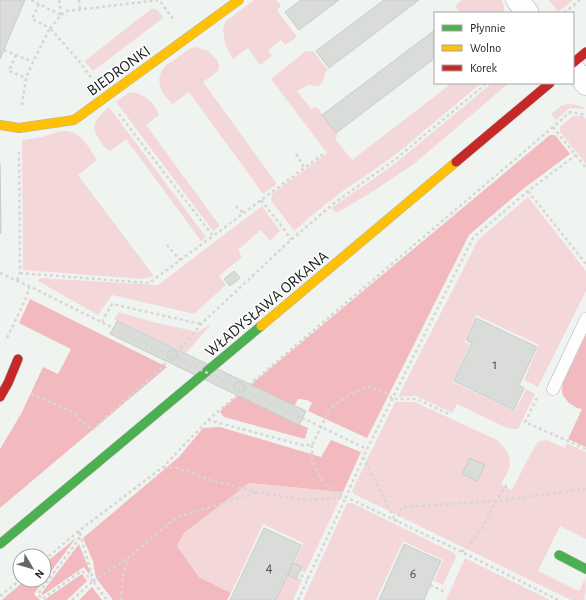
<svg xmlns="http://www.w3.org/2000/svg" width="586" height="600" font-family="'Alegreya Sans',sans-serif">
  <style>
    .green { fill: #f4d8d9 }
    .forest { fill: #f2b9be }
    .building { fill: #d9dcd9; stroke: #caccca }
    .lines { fill: none; stroke-linecap: round; stroke-linejoin: round }
    .lane-casing { stroke: #afb3af; stroke-width: 13 }
    .street-casing { stroke: #afb3af; stroke-width: 23 }
    .fast-casing { stroke: #afb3af; stroke-width: 10 }
    .slow-casing { stroke: #afb3af; stroke-width: 10 }
    .jam-casing { stroke: #afb3af; stroke-width: 10 }
    .path { stroke: #d6d6d6; stroke-width: 2.5; stroke-dasharray: 3 3; stroke-linecap: butt }
    .lane { stroke: #fdfdfd; stroke-width: 12 }
    .street { stroke: #fdfdfd; stroke-width: 22 }
    .fast { stroke: #4caf50; stroke-width: 9 }
    .slow { stroke: #ffc107; stroke-width: 9 }
    .jam { stroke: #c62828; stroke-width: 9 }
    .path-bridge { stroke: #d6d6d6; stroke-width: 2.5; stroke-dasharray: 3 3; stroke-linecap: butt }
    .labels { text-anchor: middle; stroke-width: 3; stroke-linejoin: round; paint-order: stroke }
    .number-label { font-size: 14px; fill: #4b4e4c }
    .street-label { font-size: 16px; fill: #191c1a; stroke: #fff }
  </style>
  <rect width="100%" height="100%" fill="#f0f4f0"/>
  <path class="green" d="M 254,0 L 276,0 L 281,6 L 277,10 L 297,37 L 285,45 L 281,40 L 268,50 L 272,56 L 260,65 L 248,48 L 233,59 L 230,54 L 225,44 L 223,29 L 225,22 Z
    M 462,0 L 501,0 C 504,4 505,8 503,13 L 460,13 L 456,7 L 457,4 Z
    M 549,0 L 573,0 L 558,12 Z
    M 151,9 C 158,8 160,13 163,18 L 93,71 L 85,62 L 86,60 Z
    M 196,47 L 208,51 L 217,60 L 219,66 L 218,71 L 203,82 L 277,184 L 263,194 L 189,92 L 173,104 C 163,96 154,82 163,69 C 166,64 173,61 177,58 C 184,53 189,48 196,47 Z
    M 306,51 L 313,51 L 328,70 L 325,72 C 325,78 323,82 319,86 L 308,85 L 297,91 L 311,109 L 315,107 L 318,108 L 322,115 L 337,133 L 336,140 L 352,160 L 452,83 L 481,83 L 406,146 L 388,160 L 340,193 L 311,216 L 294,231 L 271,200 L 272,194 L 327,153 L 271,79 Z
    M 492,83 L 509,83 L 415,163 L 375,190 L 337,213 L 331,208 C 353,192 375,179 397,162 Z
    M 133,92 C 147,96 154,102 159,115 L 146,125 L 220,226 L 213,231 L 116,102 L 128,93 Z
    M 567,104 C 574,104 580,105 586,109 L 570,108 L 556,120 L 551,114 L 561,106 Z
    M 109,107 L 206,237 L 201,241 L 126,139 L 110,151 C 105,148 101,144 99,139 C 98,137 95,133 95,131 C 92,121 102,113 109,107 Z
    M 573,116 L 583,116 L 586,119 L 586,164 L 560,132 L 560,127 Z
    M 66,131 C 83,133 88,147 97,160 L 78,175 L 154,276 L 142,279 L 23,270 L 22,140 L 42,137 L 57,132 Z
    M 528,197 L 586,271 L 586,291 L 538,387 L 524,380 L 539,345 L 476,315 L 464,342 L 470,344 L 453,382 L 515,411 L 526,389 L 535,394 L 518,429 L 507,428 L 457,404 L 452,413 L 416,396 L 398,397 L 478,240 Z
    M 262,206 L 280,231 L 270,241 L 261,230 L 238,250 L 242,257 L 219,276 L 226,285 L 194,314 L 112,295 L 98,315 L 38,281 L 40,278 L 158,285 Z
    M 119,312 L 153,322 L 198,332 L 209,325 L 210,326 L 186,353 L 114,319 Z
    M 395,402 L 415,402 L 497,440 C 514,456 513,465 501,484 L 512,490 L 531,453 L 537,443 L 540,441 L 547,440 L 565,448 L 567,443 L 586,452 L 586,539 L 560,526 L 538,571 L 579,591 L 585,579 C 586,586 586,594 584,600 L 571,600 L 354,494 L 352,491 Z
    M 249,483 L 343,492 L 306,571 L 304,572 L 301,571 L 302,567 L 294,564 L 303,543 L 263,524 L 231,593 L 199,577 L 177,546 L 184,533 Z
    M 347,503 L 352,503 L 454,553 L 456,557 L 443,585 L 434,581 L 443,560 L 403,541 L 376,600 L 303,600 Z
    M 465,558 L 550,600 L 526,600 L 524,599 L 523,600 L 446,600 Z
    M 288,575 L 296,579 L 297,577 L 302,580 L 293,600 L 276,600 Z"/>
  <path class="forest" d="M 550,135 L 555,135 L 570,154 L 523,189 L 469,235 L 367,438 L 308,411 L 312,403 C 308,400 304,399 298,399 L 287,419 L 308,428 L 305,439 L 224,417 L 220,412 L 223,408 Z
    M 30,299 L 167,367 L 0,508 L 0,449 L 21,414 L 43,367 L 58,374 L 71,349 L 19,323 Z
    M 586,335 L 586,447 L 568,439 L 582,409 L 577,408 L 569,403 L 564,397 L 562,393 L 562,388 L 563,383 Z
    M 220,427 L 321,457 L 331,440 L 361,452 L 343,492 L 249,483 L 184,533 L 177,546 L 199,577 L 231,593 L 227,600 L 113,600 L 96,578 L 93,561 L 83,538 L 179,457 L 203,428 Z
    M 76,538 L 34,594 L 40,600 L 2,600 L 25,580 L 44,580 L 44,564 Z
    M 79,544 L 90,572 L 89,574 L 84,567 L 43,595 L 41,594 Z
    M 82,574 L 87,581 L 67,600 L 44,600 Z
    M 92,587 L 102,600 L 79,600 Z"/>
  <path class="building" d="M 0,0 L 25,0 L 0,59 Z
    M 301,0 L 339,0 L 299,30 L 285,12 Z
    M 384,0 L 419,0 L 329,68 L 316,51 Z
    M 435,30 L 435,58 L 336,133 L 322,115 Z
    M 0,163 L 1,233 L 0,234 Z
    M 234,271 L 240,278 L 230,286 L 224,279 Z
    M 476,318 L 537,347 L 519,385 L 524,388 L 514,410 L 454,381 L 472,343 L 466,340 Z
    M 117,321 L 306,411 L 299,425 L 110,334 Z
    M167 355a5 5 0 1 1 10 0a5 5 0 1 1-10 0Z
    M234 387a5 5 0 1 1 10 0a5 5 0 1 1-10 0Z
    M 470,458 L 485,465 L 477,481 L 462,474 Z
    M 264,528 L 301,545 L 293,563 L 276,600 L 230,600 Z
    M 404,544 L 441,561 L 430,585 L 424,600 L 379,600 Z
    M 293,563 L 302,567 L 296,579 L 288,575 Z"/>
  <g class="lines">
    <defs>
      <path id="lane" d="M 553,389 L 586,319"/>
      <path id="street" d="M 517,0 L 528,13
        M 573,68 L 586,84"/>
      <path id="fast" d="M 0,544 L 261,326
        M 559,555 L 586,569"/>
      <path id="slow" d="M 0,125 L 19,128 L 74,120 L 239,0
        M 261,326 L 456,162"/>
      <path id="jam" d="M 573,63 L 586,52
        M 456,162 L 550,83
        M 0,397 L 8,383 L 18,359"/>
    </defs>
    <use href="#lane" class="lane-casing"/>
    <use href="#street" class="street-casing"/>
    <use href="#fast" class="fast-casing"/>
    <use href="#slow" class="slow-casing"/>
    <use href="#jam" class="jam-casing"/>
    <path class="path" d="M 31,0 L 61,15
      M 59,0 L 61,14
      M 79,0 L 80,9
      M 39,4 L 32,19 L 50,28 L 61,15 L 67,11 L 159,0 L 174,20
      M 564,13 L 580,0
      M 4,50 L 33,62
      M 16,55 L 9,71 L 26,78
      M 22,105 L 26,78 L 33,62 L 50,28 L 79,61 L 92,79
      M 119,114 L 213,236 L 323,154
      M 553,127 L 586,168
      M 296,154 L 304,167
      M 528,191 L 586,264
      M 261,200 L 283,228 L 291,240
      M 236,206 L 243,213
      M 167,245 L 180,260
      M 0,273 L 29,286 L 113,328
      M 20,273 L 149,283 L 213,236
      M 17,280 L 20,273 L 19,151
      M 102,322 L 112,304 L 201,324
      M 7,338 L 27,296 L 29,286
      M 31,394 L 69,410 L 92,430 L 160,369 L 182,347 L 201,324 L 291,240 L 333,204 L 397,158 L 487,83
      M 537,398 L 525,422 L 586,449
      M 302,418 L 367,449
      M 208,420 L 302,445 L 312,445 L 321,427 L 328,411 L 351,393 L 368,387 L 385,392 L 393,399 L 417,399 L 451,415
      M 312,445 L 312,460 L 317,472 L 324,483 L 335,491 L 345,497
      M 363,457 L 396,522
      M 163,467 L 177,468 L 214,481 L 257,492 L 305,500 L 346,497
      M 396,522 L 402,507 L 496,501 L 586,489
      M 79,531 L 79,539 L 38,594 L 42,599 L 82,571 L 93,581
      M 80,533 L 93,580
      M 462,552 L 482,529 L 496,501 L 508,483
      M 44,560 L 80,530 L 163,467 L 208,420 L 553,127 L 570,112 L 586,115
      M 290,570 L 308,579
      M 93,581 L 128,558
      M 430,585 L 445,592
      M 0,596 L 20,580
      M 72,600 L 93,581 L 107,600
      M 121,600 L 123,578 L 128,558 L 176,518 L 257,492
      M 298,600 L 346,497
      M 558,600 L 462,552 L 346,497 L 367,449 L 473,238 L 528,191 L 576,155"/>
    <use href="#lane" class="lane"/>
    <use href="#street" class="street"/>
    <use href="#fast" class="fast"/>
    <use href="#slow" class="slow"/>
    <use href="#jam" class="jam"/>
    <path class="path-bridge" d="M 113,328 L 302,418"/>
  </g>
  <g class="labels">
    <g class="number-label">
      <text x="495" y="369">1</text>
      <text x="269" y="572">4</text>
      <text x="413" y="578">6</text>
    </g>
    <g class="street-label">
      <text transform="translate(118 70) rotate(-36)" y="6">BIEDRONKI</text>
      <text transform="translate(266 303) rotate(-40)" y="6">WŁADYSŁAWA ORKANA</text>
    </g>
  </g>
  <rect x="434" y="12" width="140" height="72" fill="#ffffff" stroke="#a3a4a3"/>
  <rect x="442" y="25" width="20" height="6" fill="#4caf50" stroke="#a3a4a3"/>
  <text x="470" y="32" font-size="12" fill="#191c1a">Płynnie</text>
  <rect x="442" y="45" width="20" height="6" fill="#ffc107" stroke="#a3a4a3"/>
  <text x="470" y="52" font-size="12" fill="#191c1a">Wolno</text>
  <rect x="442" y="65" width="20" height="6" fill="#c62828" stroke="#a3a4a3"/>
  <text x="470" y="72" font-size="12" fill="#191c1a">Korek</text>
  <g transform="translate(32 568) rotate(128)"><circle r="19" fill="#ffffff" stroke="#a3a4a3"/>
  <path d="M0-3L7 15L0 10L-7 15Z" fill="#646865"/>
  <text y="-6" font-size="11" font-weight="bold" text-anchor="middle" fill="#191c1a">N</text>
  </g>
</svg>
